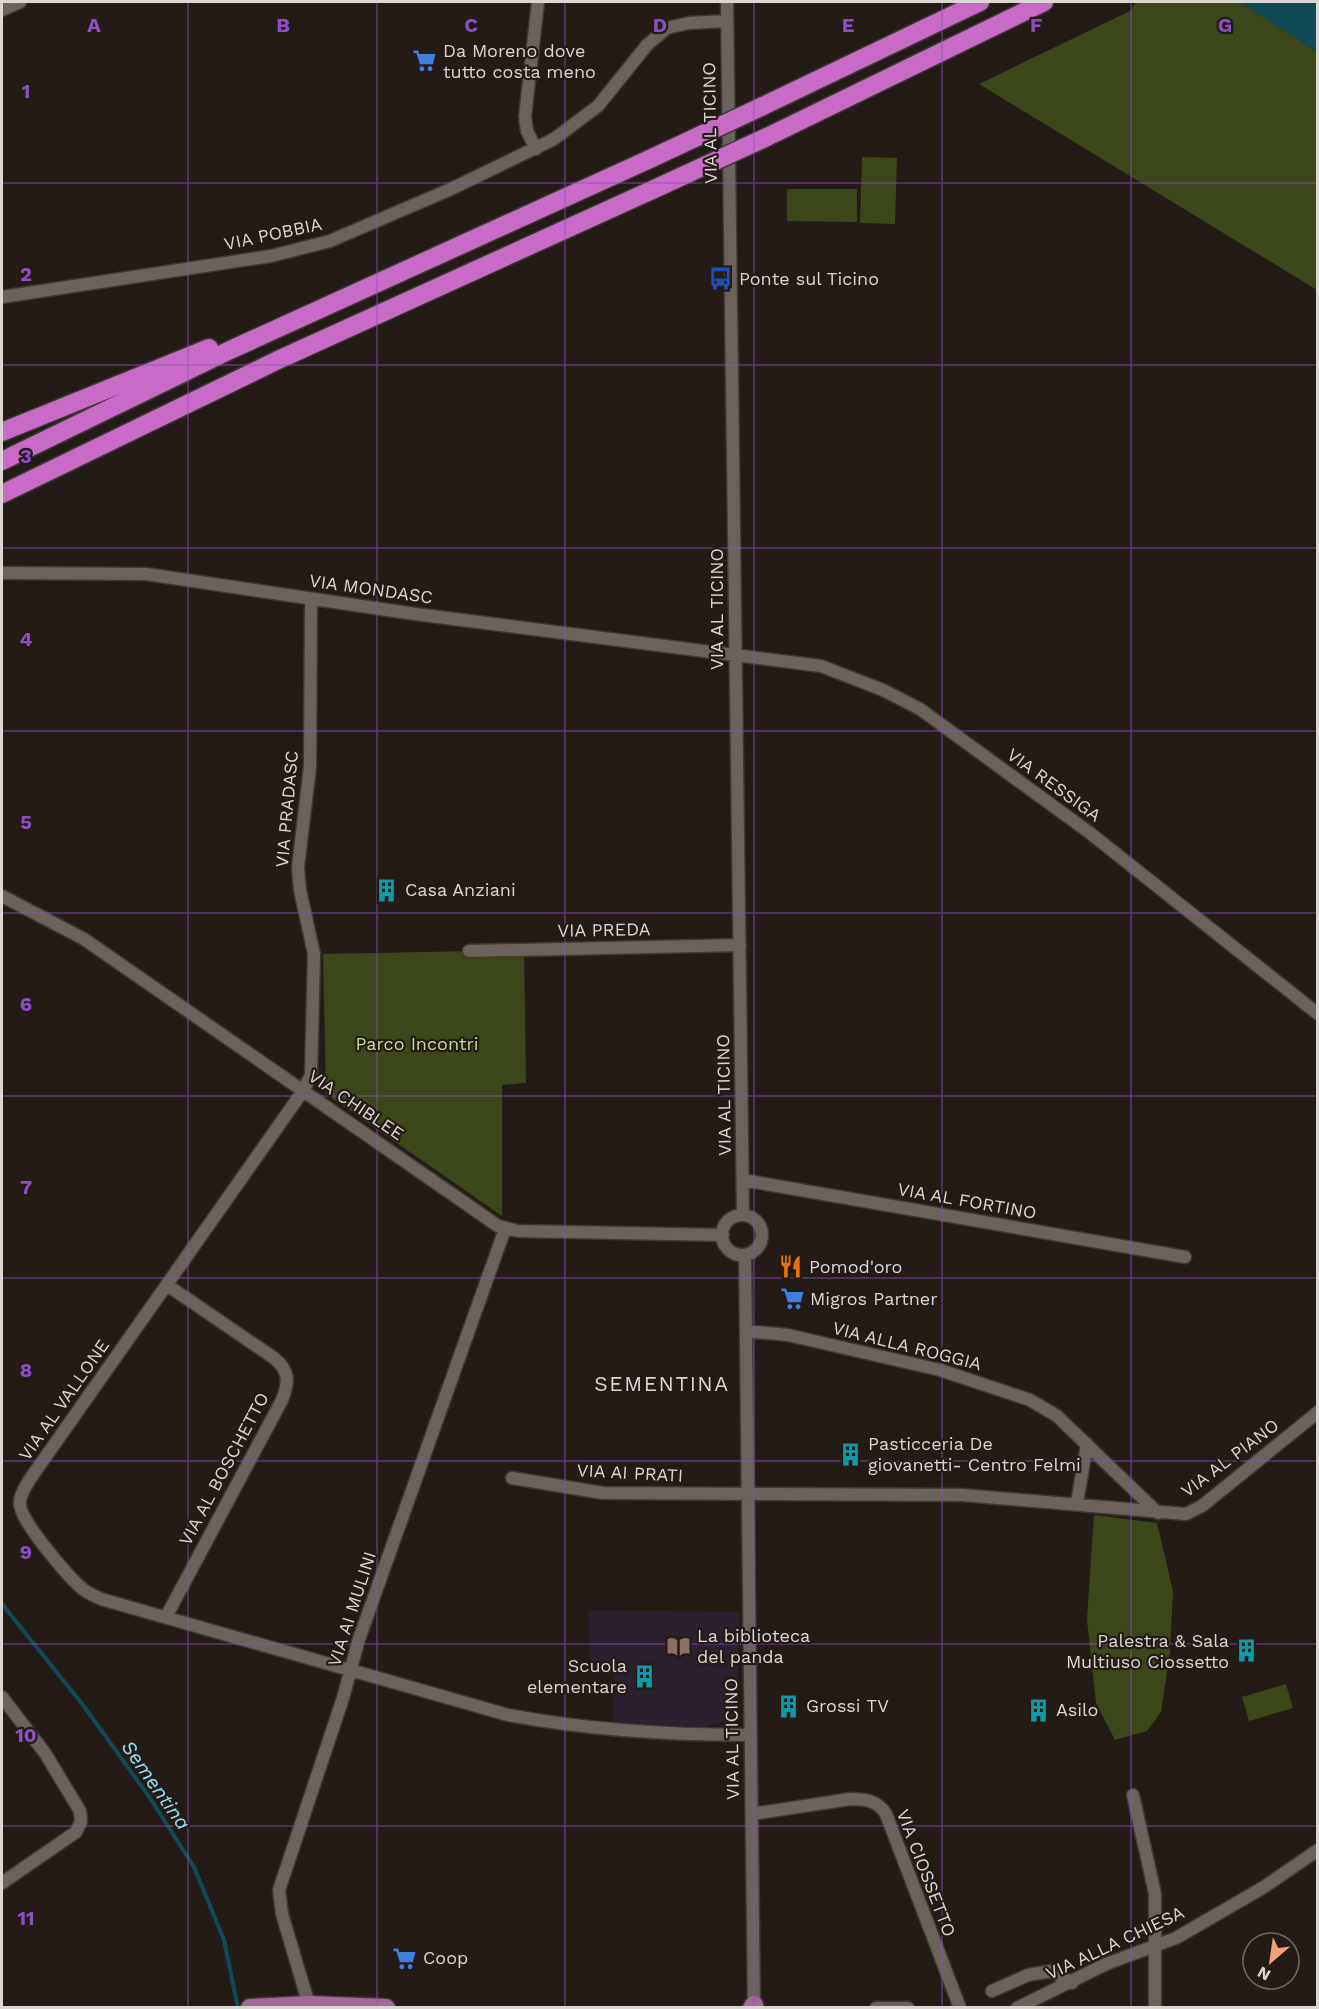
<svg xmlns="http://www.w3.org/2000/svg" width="1319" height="2009" font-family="'Work Sans',sans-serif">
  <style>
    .education { fill: #2b202e }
    .green { fill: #3b4718 }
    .water { fill: #114a57 }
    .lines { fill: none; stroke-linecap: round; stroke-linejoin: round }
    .stream { stroke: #114a57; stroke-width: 4 }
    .minor-casing { stroke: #3e3835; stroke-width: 15 }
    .primary-casing { stroke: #3e3835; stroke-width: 21 }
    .motorway-casing { stroke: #3e3835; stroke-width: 21 }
    .minor { stroke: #6c625c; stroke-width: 12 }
    .primary { stroke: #a4679c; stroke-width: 18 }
    .motorway { stroke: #c96bc6; stroke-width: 18 }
    .motorway-bridge-casing { stroke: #3e3835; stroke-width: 21; stroke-linecap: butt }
    .motorway-bridge { stroke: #c96bc6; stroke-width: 18 }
    .grid { fill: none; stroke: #8e4ec3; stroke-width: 1.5; stroke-opacity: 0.55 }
    .labels { text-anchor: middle; stroke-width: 4.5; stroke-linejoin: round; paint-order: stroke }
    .poi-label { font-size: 18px; fill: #dbd6d2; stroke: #241b17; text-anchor: start }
    .street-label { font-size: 18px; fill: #dbd6d2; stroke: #241b17 }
    .park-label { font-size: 18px; fill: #c7df90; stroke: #241b17 }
    .water-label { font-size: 20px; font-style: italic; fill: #91e1f8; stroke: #241b17 }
    .quarter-label { font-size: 21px; letter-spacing: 1.5px; fill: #dbd6d2; stroke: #241b17 }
    .grid-label { font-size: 20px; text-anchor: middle; font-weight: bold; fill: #8e4ec3; stroke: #241b17; stroke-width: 4.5; stroke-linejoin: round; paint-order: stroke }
  </style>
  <rect width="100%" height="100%" fill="#241b17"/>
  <path class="education" d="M 588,1610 L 739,1612 L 738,1695 L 735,1714 L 725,1722 L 704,1727 L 613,1724 L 614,1672 L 591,1671 Z"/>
  <path class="green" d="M 1136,2 L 1240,2 L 1317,52 L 1317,290 L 979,84 L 1130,11 Z
    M 862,157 L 897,158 L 895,224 L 860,223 Z
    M 787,189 L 857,189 L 857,222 L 787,221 Z
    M 524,950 L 526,1083 L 502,1085 L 502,1216 L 326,1094 L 323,954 Z
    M 1094,1515 L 1157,1523 L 1173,1591 L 1170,1652 L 1161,1712 L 1147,1731 L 1115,1740 L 1096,1703 L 1087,1620 Z
    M 1286,1684 L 1293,1708 L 1249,1721 L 1242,1697 Z"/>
  <path class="water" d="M 1240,2 L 1317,2 L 1317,52 Z"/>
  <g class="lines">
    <path class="stream" d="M 2,1604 L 83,1705 L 150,1798 L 194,1867 L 224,1940 L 238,2008"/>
    <defs>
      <path id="minor" d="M 727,2 L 743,1215
        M 2,10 L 20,2
        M 536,149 L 527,131 L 525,117 L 538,2
        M 2,297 L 271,256 L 330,241 L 451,189 L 554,139 L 598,106 L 647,45 L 667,28 L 689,23 L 727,21
        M 2,573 L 146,574 L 415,614 L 821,666 L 883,690 L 920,709 L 1090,833 L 1318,1014
        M 311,599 L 310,767 L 298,867 L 300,890 L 314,954 L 311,1075 L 303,1091 L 30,1479 C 26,1486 19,1496 20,1504 C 20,1521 70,1579 84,1590 C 90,1594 95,1596 101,1599 L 508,1715 C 588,1730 668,1735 750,1735
        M 2,896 L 84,939 L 498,1226 L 518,1231 L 723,1235
        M 469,951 L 740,945
        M 743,1180 L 1185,1257
        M722 1235a20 20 0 1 1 40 0a20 20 0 1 1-40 0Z
        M 745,1255 L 754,2008
        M 746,1331 L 788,1335 L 940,1370 L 1030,1400 L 1057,1416 L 1158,1513
        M 512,1478 L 603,1493 L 962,1495 L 1186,1514 L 1202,1506 L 1318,1412
        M 1077,1503 L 1087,1444
        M 166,1617 L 282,1400 C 289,1382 290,1371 274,1358 L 167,1285
        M 2,1697 L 45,1753 L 80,1811 L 81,1822 L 76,1832 L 2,1883
        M 1133,1795 L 1155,1894 L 1155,2008
        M 752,1814 L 850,1799 C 865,1799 877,1800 886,1814 L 960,2008
        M 992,1991 L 1028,1975 L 1052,1971 L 1072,1983
        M 309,2005 L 282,1914 L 279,1890 L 343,1698 L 359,1639 L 505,1229
        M 876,2008 L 908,2008
        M 1017,2008 L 1106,1964 L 1176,1938 L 1264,1887 L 1318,1850"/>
      <path id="primary" d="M 250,2008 L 309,2005 L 386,2008
        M 752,2008 L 754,2005"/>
      <path id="motorway" d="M 763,106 L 980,2
        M 767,137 L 1044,2
        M 2,432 L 209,348
        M 2,461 L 228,351 L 652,158
        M 2,494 L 278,360 L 663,185"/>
    </defs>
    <use href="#minor" class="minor-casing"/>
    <use href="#primary" class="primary-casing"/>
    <use href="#motorway" class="motorway-casing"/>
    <use href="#minor" class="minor"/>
    <use href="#primary" class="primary"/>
    <use href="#motorway" class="motorway"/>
    <defs>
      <path id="motorway-bridge" d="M 652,158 L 763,106
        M 663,185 L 767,137"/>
    </defs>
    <use href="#motorway-bridge" class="motorway-bridge-casing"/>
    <use href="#motorway-bridge" class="motorway-bridge"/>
  </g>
  <path class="grid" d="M 188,2 L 188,2008M 377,2 L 377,2008M 565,2 L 565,2008M 754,2 L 754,2008M 942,2 L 942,2008M 1131,2 L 1131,2008M 2,183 L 1318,183M 2,365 L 1318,365M 2,548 L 1318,548M 2,731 L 1318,731M 2,913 L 1318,913M 2,1096 L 1318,1096M 2,1278 L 1318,1278M 2,1461 L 1318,1461M 2,1644 L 1318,1644M 2,1826 L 1318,1826"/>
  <defs>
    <symbol id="supermarket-bare" viewBox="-9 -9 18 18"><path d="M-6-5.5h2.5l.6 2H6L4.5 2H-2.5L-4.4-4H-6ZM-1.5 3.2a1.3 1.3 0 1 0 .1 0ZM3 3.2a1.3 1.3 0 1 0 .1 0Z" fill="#3f7fe0" stroke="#241b17" stroke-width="2.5" paint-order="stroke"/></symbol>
    <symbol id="bus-bare" viewBox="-9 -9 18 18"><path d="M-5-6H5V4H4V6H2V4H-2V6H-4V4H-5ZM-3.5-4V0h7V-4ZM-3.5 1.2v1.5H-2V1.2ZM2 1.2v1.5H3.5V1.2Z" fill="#1a4fb4" stroke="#241b17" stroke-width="2.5" paint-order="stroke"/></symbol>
    <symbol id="building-bare" viewBox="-9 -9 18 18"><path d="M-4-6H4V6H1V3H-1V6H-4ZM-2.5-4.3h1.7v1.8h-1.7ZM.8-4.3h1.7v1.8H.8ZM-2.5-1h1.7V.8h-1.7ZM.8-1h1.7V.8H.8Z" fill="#0f9aa8" stroke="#241b17" stroke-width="2.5" paint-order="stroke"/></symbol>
    <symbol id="restaurant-bare" viewBox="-9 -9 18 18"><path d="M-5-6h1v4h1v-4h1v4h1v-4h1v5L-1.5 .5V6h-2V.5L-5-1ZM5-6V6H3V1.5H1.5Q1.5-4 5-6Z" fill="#e8710a" stroke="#241b17" stroke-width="2.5" paint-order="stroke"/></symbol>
    <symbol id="library-bare" viewBox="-9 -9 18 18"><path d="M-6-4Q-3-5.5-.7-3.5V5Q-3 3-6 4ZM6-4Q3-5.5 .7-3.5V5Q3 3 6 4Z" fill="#8d6e63" stroke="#241b17" stroke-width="2.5" paint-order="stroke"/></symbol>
  </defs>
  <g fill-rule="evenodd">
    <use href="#supermarket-bare" x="408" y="44" width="33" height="33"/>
    <use href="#bus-bare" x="704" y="262" width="33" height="33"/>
    <use href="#building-bare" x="370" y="874" width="33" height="33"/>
    <use href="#restaurant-bare" x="774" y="1250" width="33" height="33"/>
    <use href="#supermarket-bare" x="776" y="1282" width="33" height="33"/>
    <use href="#building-bare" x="834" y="1438" width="33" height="33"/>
    <use href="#library-bare" x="662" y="1630" width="33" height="33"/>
    <use href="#building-bare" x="1230" y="1634" width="33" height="33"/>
    <use href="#building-bare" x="628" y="1660" width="33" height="33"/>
    <use href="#building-bare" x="772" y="1690" width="33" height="33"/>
    <use href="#building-bare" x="1022" y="1694" width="33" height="33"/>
    <use href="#supermarket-bare" x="388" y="1942" width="33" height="33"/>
  </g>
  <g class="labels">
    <g class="poi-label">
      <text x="443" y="57">Da Moreno dove<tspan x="443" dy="21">tutto costa meno</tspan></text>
      <text x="739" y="285">Ponte sul Ticino</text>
      <text x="405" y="896">Casa Anziani</text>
      <text x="809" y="1273">Pomod'oro</text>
      <text x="810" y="1305">Migros Partner</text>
      <text x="868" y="1450">Pasticceria De<tspan x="868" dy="21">giovanetti- Centro Felmi</tspan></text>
      <text x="697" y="1642">La biblioteca<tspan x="697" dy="21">del panda</tspan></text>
      <text x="1229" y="1647" text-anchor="end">Palestra &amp; Sala<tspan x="1229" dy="21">Multiuso Ciossetto</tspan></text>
      <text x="627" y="1672" text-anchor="end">Scuola<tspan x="627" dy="21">elementare</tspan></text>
      <text x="806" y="1712">Grossi TV</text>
      <text x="1056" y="1716">Asilo</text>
      <text x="423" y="1964">Coop</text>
    </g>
    <g class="street-label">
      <text transform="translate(710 123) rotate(-91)" y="6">VIA AL TICINO</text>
      <text transform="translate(273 234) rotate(-12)" y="6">VIA POBBIA</text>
      <text transform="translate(371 589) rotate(8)" y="6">VIA MONDASC</text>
      <text transform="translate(717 609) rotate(-90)" y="6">VIA AL TICINO</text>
      <text transform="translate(1054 785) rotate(36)" y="6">VIA RESSIGA</text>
      <text transform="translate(287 809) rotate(-85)" y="6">VIA PRADASC</text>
      <text transform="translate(604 930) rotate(-1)" y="6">VIA PREDA</text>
      <text transform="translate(724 1095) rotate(-91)" y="6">VIA AL TICINO</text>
      <text transform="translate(356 1105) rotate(34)" y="6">VIA CHIBLEE</text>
      <text transform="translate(967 1201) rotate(10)" y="6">VIA AL FORTINO</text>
      <text transform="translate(907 1346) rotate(14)" y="6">VIA ALLA ROGGIA</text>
      <text transform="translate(64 1400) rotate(-55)" y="6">VIA AL VALLONE</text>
      <text transform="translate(1230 1458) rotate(-37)" y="6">VIA AL PIANO</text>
      <text transform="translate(224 1469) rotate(-62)" y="6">VIA AL BOSCHETTO</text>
      <text transform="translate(630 1473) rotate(3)" y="6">VIA AI PRATI</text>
      <text transform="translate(352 1609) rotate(-72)" y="6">VIA AI MULINI</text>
      <text transform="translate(732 1739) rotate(-91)" y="6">VIA AL TICINO</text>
      <text transform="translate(926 1873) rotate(69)" y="6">VIA CIOSSETTO</text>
      <text transform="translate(1115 1943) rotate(-25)" y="6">VIA ALLA CHIESA</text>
    </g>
    <g class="park-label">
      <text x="417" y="1050">Parco Incontri</text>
    </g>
    <g class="water-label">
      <text transform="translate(156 1785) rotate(55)" y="7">Sementina</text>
    </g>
    <g class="quarter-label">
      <text x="662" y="1391">SEMENTINA</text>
    </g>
  </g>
  <g class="grid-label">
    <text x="94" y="32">A</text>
    <text x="283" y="32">B</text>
    <text x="471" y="32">C</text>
    <text x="660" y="32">D</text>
    <text x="848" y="32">E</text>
    <text x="1036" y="32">F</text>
    <text x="1225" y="32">G</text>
    <text x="26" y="98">1</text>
    <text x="26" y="281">2</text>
    <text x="26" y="463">3</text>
    <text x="26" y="646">4</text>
    <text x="26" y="829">5</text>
    <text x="26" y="1011">6</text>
    <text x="26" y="1194">7</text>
    <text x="26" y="1377">8</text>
    <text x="26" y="1559">9</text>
    <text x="26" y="1742">10</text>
    <text x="26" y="1925">11</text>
  </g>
  <rect width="1319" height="2009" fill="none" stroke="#dbd6d2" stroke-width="6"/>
  <g transform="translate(1271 1961) rotate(209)"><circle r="28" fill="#241b17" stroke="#6d6662" stroke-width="1.5"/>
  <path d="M0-4.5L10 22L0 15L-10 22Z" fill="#f0a279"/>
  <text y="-9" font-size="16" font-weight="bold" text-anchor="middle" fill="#dbd6d2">N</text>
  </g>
</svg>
